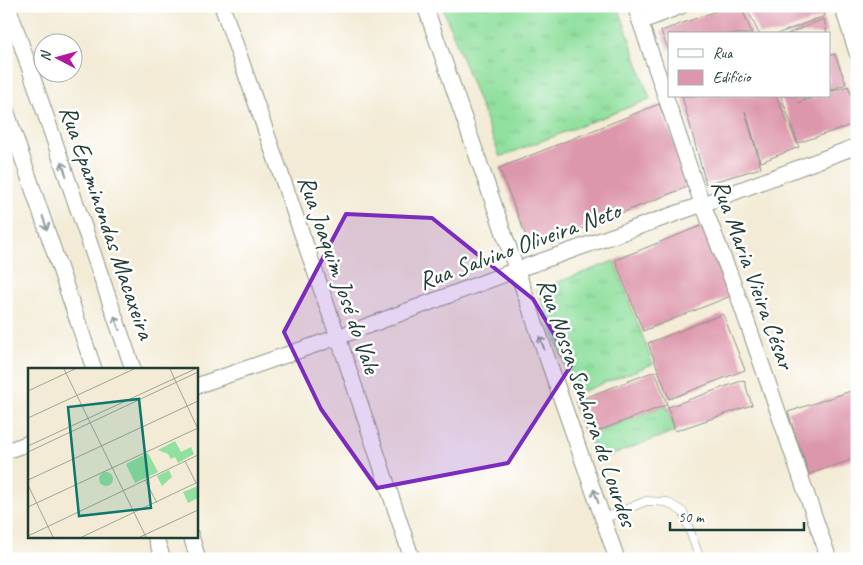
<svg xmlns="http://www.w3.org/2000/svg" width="863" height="565" font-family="Caveat,sans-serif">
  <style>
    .grass { fill: url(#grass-tufts); stroke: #588e6a }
    .building { fill: #dd97ac }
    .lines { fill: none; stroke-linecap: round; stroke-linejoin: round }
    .lane-casing { stroke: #899484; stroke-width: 9 }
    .street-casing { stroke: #899484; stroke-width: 17 }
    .lane { stroke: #fff; stroke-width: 8 }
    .street { stroke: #fff; stroke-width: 15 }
    .oneway { stroke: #8f9e9a }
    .marked { fill: #7b2cbf; fill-opacity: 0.2; stroke: #7b2cbf; stroke-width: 4; stroke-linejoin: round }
    .labels { text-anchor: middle; stroke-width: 5; stroke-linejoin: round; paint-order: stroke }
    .street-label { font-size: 25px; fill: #1f3d34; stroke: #fff }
    .inset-road { fill: none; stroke: #9ea595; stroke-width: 1 }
    .view { fill: #0f766e; fill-opacity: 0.15; stroke: #0f766e; stroke-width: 2.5 }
    .inset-edge { fill: none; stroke: #1f3d34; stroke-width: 2.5 }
  </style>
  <defs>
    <pattern id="grass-tufts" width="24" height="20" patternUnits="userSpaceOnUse" patternTransform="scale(1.25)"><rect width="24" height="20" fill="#91e09f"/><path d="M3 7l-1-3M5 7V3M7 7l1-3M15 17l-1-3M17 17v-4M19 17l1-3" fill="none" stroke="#7dc18a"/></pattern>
  </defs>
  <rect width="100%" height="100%" fill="#fff"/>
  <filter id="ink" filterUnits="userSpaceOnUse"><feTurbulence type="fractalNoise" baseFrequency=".02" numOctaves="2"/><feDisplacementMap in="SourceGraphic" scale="10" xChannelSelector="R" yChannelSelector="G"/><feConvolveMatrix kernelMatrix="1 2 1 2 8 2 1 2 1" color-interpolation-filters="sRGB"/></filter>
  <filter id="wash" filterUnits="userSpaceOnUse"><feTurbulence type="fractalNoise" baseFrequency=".0096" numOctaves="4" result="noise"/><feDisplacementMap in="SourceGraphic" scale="20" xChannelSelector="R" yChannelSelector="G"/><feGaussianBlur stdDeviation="1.12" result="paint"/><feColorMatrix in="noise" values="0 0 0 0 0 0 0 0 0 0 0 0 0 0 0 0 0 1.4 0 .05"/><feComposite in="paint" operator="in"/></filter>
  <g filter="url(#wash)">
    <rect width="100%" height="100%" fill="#f3ebd5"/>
    <path class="grass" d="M 442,6 L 618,6 L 650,99 L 500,157 Z
      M 614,261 L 653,364 L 576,394 L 537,290 Z
      M 666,405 L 675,431 L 598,460 L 588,435 Z"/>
    <g id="blocks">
      <path class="building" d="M 730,6 L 741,6 L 752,34 L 669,34 L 669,52 L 661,31 Z
        M 746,6 L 821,6 L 825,16 L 777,34 L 759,34 Z
        M 824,19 L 827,34 L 787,34 Z
        M 835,54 L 846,84 L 829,91 L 829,56 Z
        M 848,86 L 857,108 L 857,123 L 798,143 L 781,96 L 813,96 L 798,103 L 818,96 L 829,96 L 829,92 Z
        M 682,96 L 776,96 L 799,147 L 761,162 L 745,111 L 761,168 L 706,184 Z
        M 659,104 L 692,185 L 531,249 L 499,168 Z
        M 708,223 L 736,294 L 643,331 L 615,260 Z
        M 723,314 L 745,370 L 669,399 L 648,343 Z
        M 655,371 L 668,407 L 666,405 L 588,435 L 576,401 Z
        M 744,380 L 752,405 L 675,431 L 668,407 Z
        M 857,389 L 857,458 L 809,474 L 788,412 Z"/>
    </g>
  </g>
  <g filter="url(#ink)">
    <use href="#blocks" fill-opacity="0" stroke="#899484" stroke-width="1"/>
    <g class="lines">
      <defs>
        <path id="lane" d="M 603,519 L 646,501 L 667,502 L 683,512 L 700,559"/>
        <path id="street" d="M 8,6 L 133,369
          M 222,6 L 338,337 L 412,559
          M 425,6 L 617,559
          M 635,6 L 695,184 L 737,293 L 829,559
          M 842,6 L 857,53
          M 640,22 L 681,6
          M 6,110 L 94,369
          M 196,386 L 338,337 L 516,270 L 703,204 L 857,146
          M 6,451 L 29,443
          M 155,536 L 163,559
          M 191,536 L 198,559"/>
      </defs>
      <use href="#lane" class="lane-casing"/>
      <use href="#street" class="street-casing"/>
      <use href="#lane" class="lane"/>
      <use href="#street" class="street"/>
    </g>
    <defs><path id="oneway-shaft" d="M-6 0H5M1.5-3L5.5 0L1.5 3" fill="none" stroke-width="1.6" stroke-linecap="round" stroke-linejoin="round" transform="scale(1.25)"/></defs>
    <g class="oneway">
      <use href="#oneway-shaft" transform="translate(64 169) rotate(-109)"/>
      <use href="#oneway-shaft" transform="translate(45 223) rotate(71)"/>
      <use href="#oneway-shaft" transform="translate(117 323) rotate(-109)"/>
      <use href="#oneway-shaft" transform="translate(542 343) rotate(-109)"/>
      <use href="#oneway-shaft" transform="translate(596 496) rotate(-109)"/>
    </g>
  </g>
  <path class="marked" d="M 346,214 L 432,218 L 533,299 L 572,364 L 508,463 L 377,488 L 321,409 L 284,332 Z"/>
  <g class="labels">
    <g class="street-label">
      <text transform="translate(108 222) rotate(71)" y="9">Rua Epaminondas Macaxeira</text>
      <text transform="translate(519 245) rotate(-20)" y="9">Rua Salvino Oliveira Neto</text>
      <text transform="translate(340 274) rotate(71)" y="9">Rua Joaquim José do Vale</text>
      <text transform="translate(754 274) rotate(70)" y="9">Rua Maria Vieira César</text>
      <text transform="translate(588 402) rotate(71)" y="9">Rua Nossa Senhora de Lourdes</text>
    </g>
  </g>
  <g transform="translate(28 368)">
    <rect width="170" height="170" fill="#f3ebd5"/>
    <path d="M 147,73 L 153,84 L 163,79 L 166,86 L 150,95 L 147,89 L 143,91 L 140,86 L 130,82 ZM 120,85 L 130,104 L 107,115 L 98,96 ZM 141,102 L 144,109 L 134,118 L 129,108 ZM71 111a7 7 0 1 1 14 0a7 7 0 1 1-14 0ZM 170,118 L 170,130 L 160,135 L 155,124 Z" fill="#91e09f"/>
    <path class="inset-road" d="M 36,1 L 118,169M 142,1 L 169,59M 0,23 L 47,1M 0,50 L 106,1M 0,78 L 167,1M 0,84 L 170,4M 157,93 L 168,115M 0,112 L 170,33M 117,112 L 129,135M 0,117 L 25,169M 0,139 L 170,60M 0,168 L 170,87M 54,169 L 170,114M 112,169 L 170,142"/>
    <path class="view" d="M 111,31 L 123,140 L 51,148 L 40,39 Z"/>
    <rect width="170" height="170" class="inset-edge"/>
  </g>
  <rect width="863" height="565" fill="none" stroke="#fff" stroke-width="25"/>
  <rect x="668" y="32" width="162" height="65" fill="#ffffff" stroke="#a5b1ae"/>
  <rect x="678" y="49" width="25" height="8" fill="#ffffff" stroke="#a5b1ae"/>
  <text x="713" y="58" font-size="15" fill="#1f3d34">Rua</text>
  <rect x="678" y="70" width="25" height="15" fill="#dd97ac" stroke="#a5b1ae"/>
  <text x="713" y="82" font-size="15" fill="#1f3d34">Edifício</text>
  <g transform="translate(58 58) rotate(276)"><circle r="24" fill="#ffffff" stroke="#a5b1ae"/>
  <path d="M0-4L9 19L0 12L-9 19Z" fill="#b5179e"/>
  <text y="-8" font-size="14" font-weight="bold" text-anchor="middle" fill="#1f3d34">N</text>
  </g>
  <path d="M670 522v8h134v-8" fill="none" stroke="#1f3d34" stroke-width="2.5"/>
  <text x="678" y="522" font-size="15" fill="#1f3d34" stroke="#ffffff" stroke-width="4" paint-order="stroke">50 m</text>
</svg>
